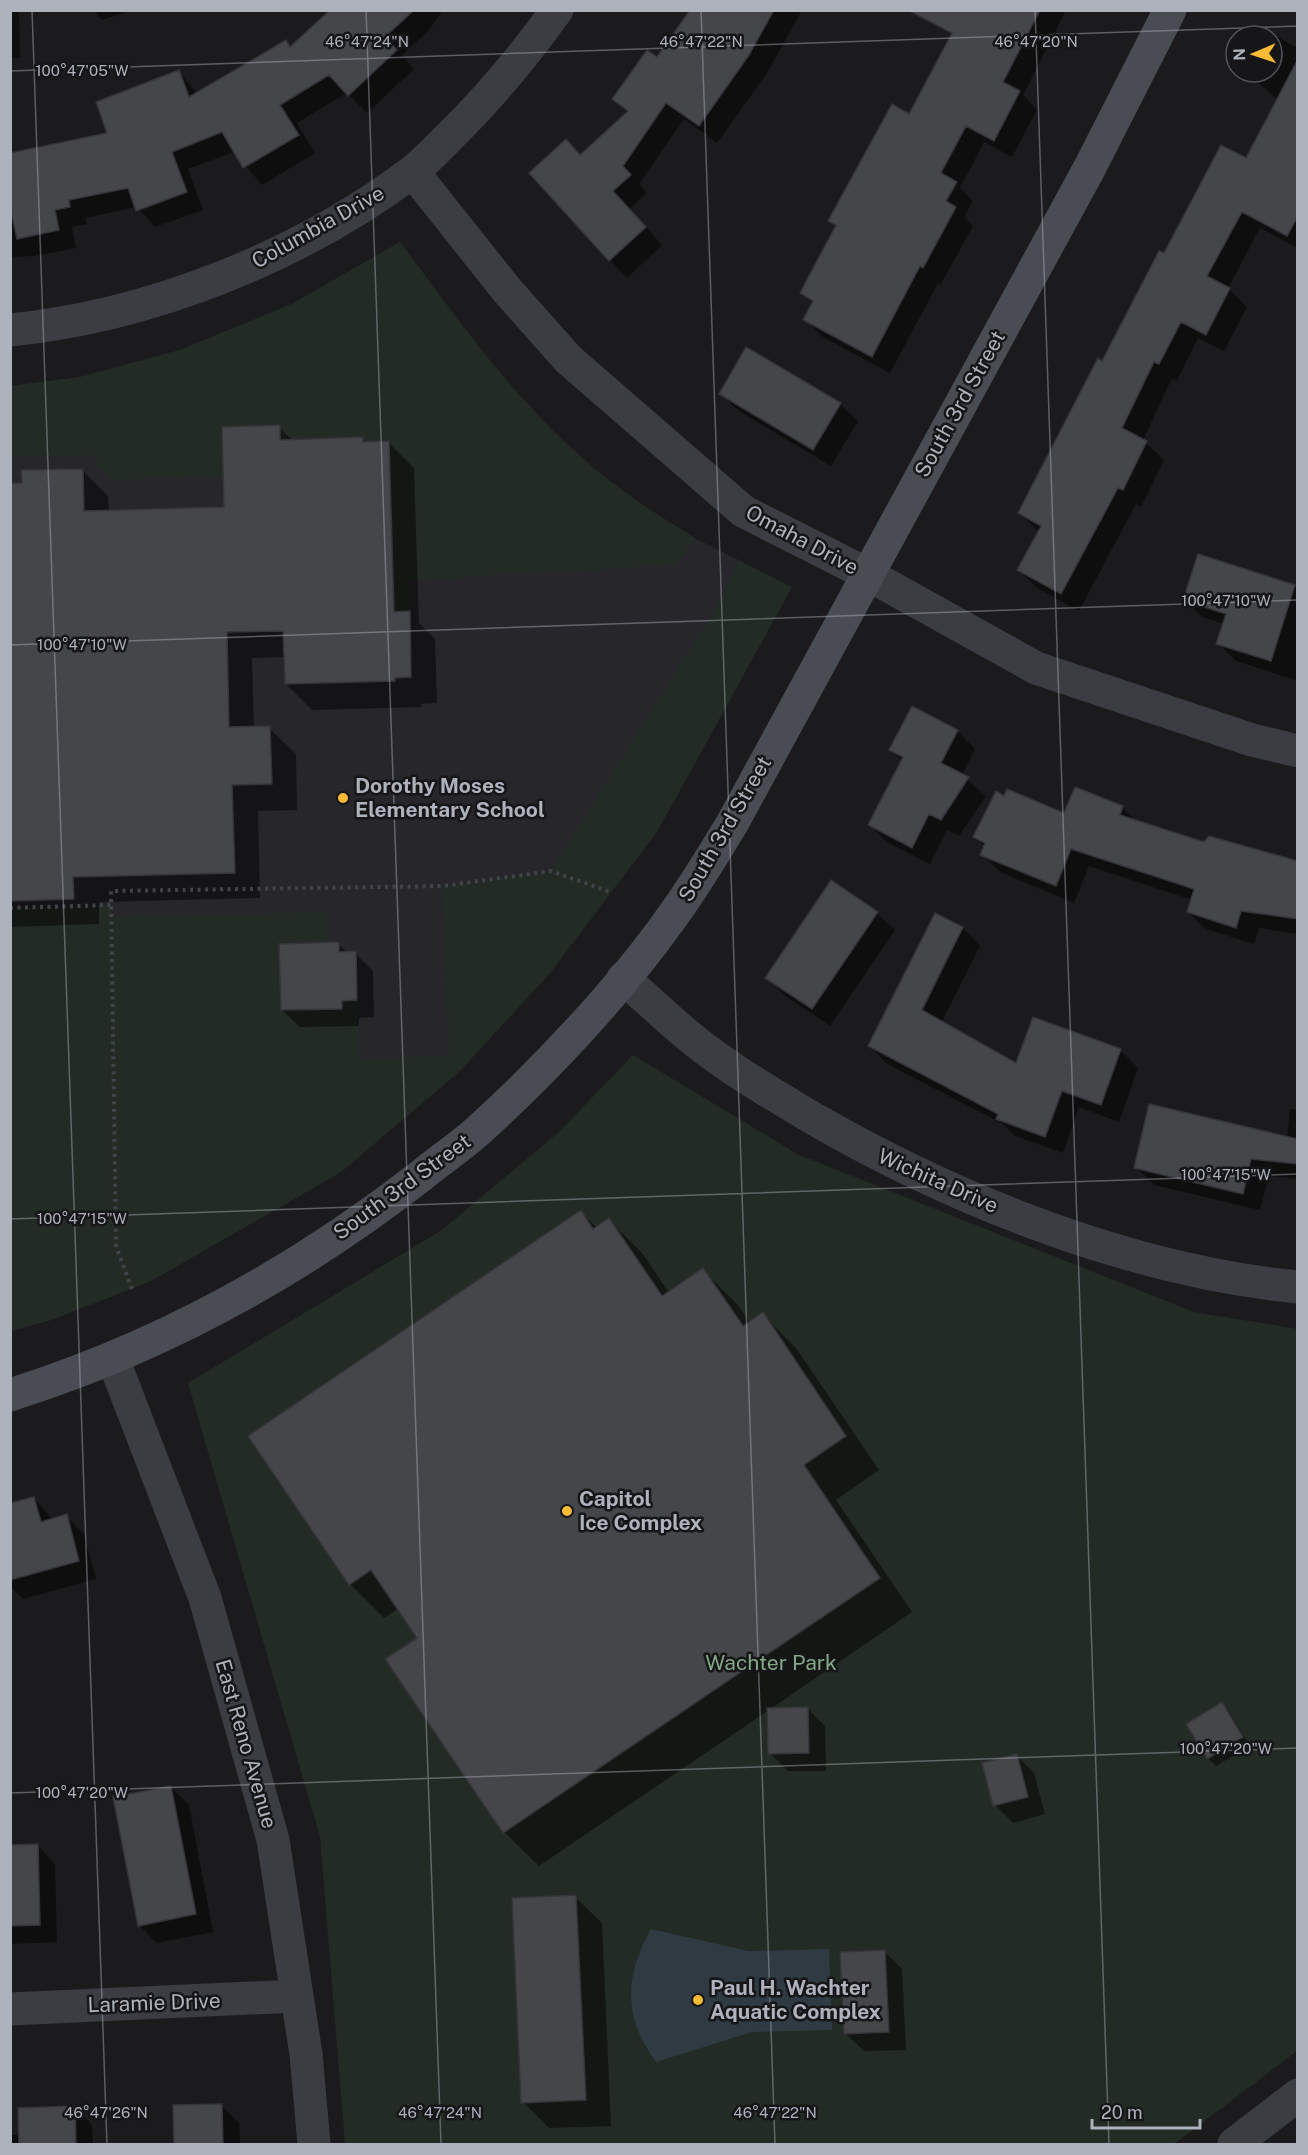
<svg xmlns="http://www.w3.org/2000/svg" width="1308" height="2155" font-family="'Public Sans',sans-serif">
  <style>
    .built { fill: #27272b }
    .green { fill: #222c24 }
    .water { fill: #2f3a43 }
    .shadow { fill: #0007 }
    .building { fill: #45464a; stroke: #35353a; stroke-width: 1.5 }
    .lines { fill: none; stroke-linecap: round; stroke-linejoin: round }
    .path { stroke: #41444a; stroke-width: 4; stroke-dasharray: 3 4.5; stroke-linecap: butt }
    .street { stroke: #3b3d43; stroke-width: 33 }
    .secondary { stroke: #494c53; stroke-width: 33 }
    .ticks { fill: none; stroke: #adb2bd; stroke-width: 1.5; stroke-opacity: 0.45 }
    .poi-dot { fill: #fcbb34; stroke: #161618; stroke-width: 2 }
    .labels { text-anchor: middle; stroke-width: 5; stroke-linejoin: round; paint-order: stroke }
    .street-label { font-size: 21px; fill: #adb2bd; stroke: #161618 }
    .poi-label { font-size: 21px; font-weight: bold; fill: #adb2bd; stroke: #161618; text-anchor: start }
    .park-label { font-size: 21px; fill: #83a986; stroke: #161618 }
    .ticks-label { font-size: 15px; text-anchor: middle; fill: #adb2bd; stroke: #161618; stroke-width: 5; stroke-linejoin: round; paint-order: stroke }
  </style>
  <rect width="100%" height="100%" fill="#1b1b1d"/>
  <path class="built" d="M 400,242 L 491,364 L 553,431 L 597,471 L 647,508 L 695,538 L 792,587 L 657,832 L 550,973 L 460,1071 L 341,1172 L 151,1281 L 51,1320 L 11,1331 L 10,386 L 80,377 L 180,350 L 292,304 Z"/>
  <path class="green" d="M 400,242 C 460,322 518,406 597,471 C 627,496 661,517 695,538 L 675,565 L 409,580 L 410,611 L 394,612 L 388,441 L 363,442 L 363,437 L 280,440 L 280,426 L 222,427 L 223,476 L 113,480 L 97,467 L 95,455 L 11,457 L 10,386 L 80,377 L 180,350 L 292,304 Z
    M 739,561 L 792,587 L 657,832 L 550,973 L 460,1071 L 341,1172 L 151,1281 L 51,1320 L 11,1331 L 11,908 L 111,905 L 112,916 L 329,912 L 327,942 L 339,942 L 339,952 L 356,951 L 359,1059 L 448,1055 L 443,886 L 551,871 L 718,605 Z
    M 633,1055 L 797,1154 L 1194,1312 L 1297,1329 L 1297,2051 L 1174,2144 L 345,2144 L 320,1837 L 188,1383 L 442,1230 L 559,1132 Z"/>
  <path class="water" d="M 651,1929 L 748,1951 L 829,1949 L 832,2030 L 752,2032 L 656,2062 C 623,2017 624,1977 651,1929 Z"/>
  <path class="shadow" d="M 10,10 L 19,10 L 20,58 L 10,58 Z
    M 93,10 L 133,10 L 102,20 Z
    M 332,10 L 443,10 L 428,31 L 402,55 L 414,69 L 367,113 L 347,93 L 297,123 L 315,153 L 262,185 L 234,152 L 188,169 L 203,210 L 155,227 L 137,207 L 85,218 L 87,224 L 72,227 L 76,248 L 34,256 L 10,257 L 10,154 L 109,134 L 179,72 L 198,94 L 285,42 L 292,48 Z
    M 686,10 L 802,10 L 767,73 L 717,143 L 684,119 L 639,184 L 647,193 L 630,209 L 662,245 L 627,278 L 610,260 L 580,156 L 628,113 L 614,99 L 657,59 L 689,14 Z
    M 955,10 L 1066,10 L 1023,95 L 1037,110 L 1012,157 L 984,142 L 960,188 L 973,201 L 964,217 L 973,226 L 941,284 L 938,283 L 890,373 L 823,337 L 805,319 L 813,304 L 802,293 L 836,227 L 830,221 L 909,116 L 952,35 L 946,29 Z
    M 1278,37 L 1298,48 L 1298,248 L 1260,228 L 1228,288 L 1247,307 L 1224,351 L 1198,338 L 1177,381 L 1172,378 L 1143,440 L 1164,460 L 1141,507 L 1136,504 L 1079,611 L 1037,588 L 1019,570 L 1039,532 L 1020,513 L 1165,255 L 1246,160 L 1278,100 L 1255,80 L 1260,72 L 1272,72 L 1272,49 Z
    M 721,394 L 840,404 L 858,421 L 831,466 L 739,411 Z
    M 279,427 L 293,441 L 363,439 L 367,443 L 388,442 L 414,468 L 419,623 L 435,639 L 437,703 L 421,704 L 421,707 L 312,710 L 286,684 L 286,657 L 252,658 L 254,728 L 269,728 L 296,754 L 297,810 L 258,811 L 260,898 L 99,902 L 99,924 L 10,927 L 10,485 L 23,484 L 82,470 L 108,496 L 109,512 L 226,508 Z
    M 1199,556 L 1298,587 L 1298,681 L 1236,661 L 1218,643 L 1224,624 L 1202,617 L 1185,600 Z
    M 913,708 L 957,731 L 975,749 L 962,775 L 986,796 L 959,836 L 947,830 L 930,864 L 887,842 L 870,825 L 902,761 L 891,750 Z
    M 1075,789 L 1123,808 L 1137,822 L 1205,844 L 1298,862 L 1298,934 L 1259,928 L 1254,944 L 1206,929 L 1188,912 L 1192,900 L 1089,866 L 1074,903 L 1000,872 L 982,854 L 985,847 L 975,837 L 1005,798 L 1065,815 Z
    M 877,913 L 895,930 L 830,1026 L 784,995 L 767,977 Z
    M 936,915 L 963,928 L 980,946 L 941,1023 L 1017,1065 L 1120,1050 L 1138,1068 L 1119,1122 L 1079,1107 L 1063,1153 L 1015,1136 L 1003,1124 L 887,1064 L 870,1046 Z
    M 338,944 L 348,953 L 355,953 L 373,971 L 374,1017 L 359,1018 L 359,1026 L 300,1027 L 282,1010 Z
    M 1290,1109 L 1298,1110 L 1298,1179 L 1269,1176 L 1260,1210 L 1154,1185 L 1136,1167 L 1287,1138 Z
    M 581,1212 L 597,1228 L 609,1220 L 643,1254 L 669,1293 L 703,1270 L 737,1304 L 750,1323 L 762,1314 L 796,1348 L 879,1470 L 836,1500 L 912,1612 L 769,1710 L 808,1709 L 825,1726 L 826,1771 L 788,1771 L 770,1753 L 769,1710 L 539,1866 L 505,1833 L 388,1659 L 419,1638 L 399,1608 L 384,1618 L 350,1584 L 250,1437 Z
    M 34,1498 L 53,1520 L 66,1516 L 84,1534 L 96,1579 L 23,1599 L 10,1587 L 10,1504 Z
    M 1222,1704 L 1230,1713 L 1250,1746 L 1216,1766 L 1208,1758 Z
    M 1017,1756 L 1034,1773 L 1045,1814 L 1013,1823 L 995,1805 Z
    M 171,1787 L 189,1805 L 213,1932 L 157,1943 L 139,1925 Z
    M 38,1846 L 55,1864 L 57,1942 L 10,1944 L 10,1847 Z
    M 575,1897 L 602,1923 L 611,2126 L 549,2128 L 523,2102 Z
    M 884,1951 L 902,1969 L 906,2050 L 864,2051 L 846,2034 Z
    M 221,2105 L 239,2123 L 240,2144 L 176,2144 Z
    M 74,2107 L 92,2125 L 93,2144 L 10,2144 L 10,2135 L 20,2135 Z"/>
  <path class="building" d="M 330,10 L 414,10 L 385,37 L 397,50 L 348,96 L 329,75 L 280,105 L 299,135 L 243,168 L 222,132 L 172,152 L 187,192 L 136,211 L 128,188 L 69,200 L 70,207 L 55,210 L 59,230 L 17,239 L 10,207 L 10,153 L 107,133 L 96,102 L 179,70 L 189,97 L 286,40 L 290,47 Z
    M 690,10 L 774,10 L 749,55 L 699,126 L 666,103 L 623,166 L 631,175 L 613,191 L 646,227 L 609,261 L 529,173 L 566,139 L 580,155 L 628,111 L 612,99 L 647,50 L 657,57 Z
    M 908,10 L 1040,10 L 1003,82 L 1020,91 L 994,141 L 966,126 L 941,173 L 957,182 L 946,201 L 956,207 L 923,268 L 920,266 L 872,357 L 803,320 L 813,301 L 800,293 L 836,225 L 828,221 L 892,104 L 909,114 L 952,33 Z
    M 1298,59 L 1298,216 L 1287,236 L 1242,212 L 1207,276 L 1230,288 L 1206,335 L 1181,322 L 1159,364 L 1154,362 L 1122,428 L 1147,441 L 1123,490 L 1118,488 L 1061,594 L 1017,570 L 1041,526 L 1018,513 L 1098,358 L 1102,361 L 1159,251 L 1164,253 L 1221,145 L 1246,158 Z
    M 746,347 L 841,403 L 813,450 L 719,394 Z
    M 280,425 L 280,440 L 363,437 L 363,442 L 389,441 L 394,612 L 410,611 L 411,677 L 395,678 L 395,681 L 285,684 L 283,631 L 227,632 L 229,727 L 270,726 L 272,784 L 232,785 L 235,873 L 73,877 L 74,899 L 10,901 L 10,483 L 22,483 L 21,470 L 83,469 L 84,511 L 224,507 L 222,427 Z
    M 1198,554 L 1295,585 L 1271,661 L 1216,644 L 1226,614 L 1183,600 Z
    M 912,706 L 958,730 L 941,763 L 969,777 L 941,820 L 929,814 L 912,848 L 868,825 L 903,757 L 889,750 Z
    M 1075,787 L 1123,806 L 1120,815 L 1204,842 L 1209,836 L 1298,861 L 1298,919 L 1241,911 L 1236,928 L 1187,912 L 1194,889 L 1071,849 L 1056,886 L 980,855 L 985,843 L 973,837 L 996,791 L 1004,796 L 1007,789 L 1064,813 Z
    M 831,880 L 878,912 L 812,1009 L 765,978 Z
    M 935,913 L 963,927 L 922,1010 L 1016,1063 L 1033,1017 L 1121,1049 L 1101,1105 L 1062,1091 L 1045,1137 L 996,1119 L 998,1114 L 868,1046 Z
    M 339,942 L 339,952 L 356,951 L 357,1000 L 342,1001 L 342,1009 L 281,1010 L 279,944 Z
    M 1149,1104 L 1298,1139 L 1298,1164 L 1251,1159 L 1243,1194 L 1134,1168 Z
    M 581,1210 L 593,1229 L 609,1218 L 662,1296 L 703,1268 L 743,1326 L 763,1312 L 846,1436 L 804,1465 L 880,1578 L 503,1833 L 385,1659 L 417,1638 L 371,1570 L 349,1585 L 248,1436 Z
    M 34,1497 L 41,1522 L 67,1514 L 79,1561 L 10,1580 L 10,1503 Z
    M 1222,1702 L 1243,1737 L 1207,1759 L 1186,1724 Z
    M 808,1707 L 809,1753 L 768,1754 L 767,1708 Z
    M 1017,1754 L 1028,1797 L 993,1806 L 982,1763 Z
    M 171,1786 L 196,1914 L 138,1926 L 113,1797 Z
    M 38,1844 L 40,1925 L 10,1926 L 10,1845 Z
    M 576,1895 L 586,2100 L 521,2103 L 512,1898 Z
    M 885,1950 L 889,2032 L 844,2034 L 840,1952 Z
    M 222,2104 L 223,2145 L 174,2145 L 173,2105 Z
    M 75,2106 L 76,2145 L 19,2145 L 18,2108 Z"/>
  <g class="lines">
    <path class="path" d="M 10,908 L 111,905
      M 132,1289 L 116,1246 L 111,891 L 443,886 L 551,871 L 610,892"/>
    <path class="street" d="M 413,172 L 506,289 L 568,359 L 743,511 L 867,574 L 1036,668 L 1252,740 L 1298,751
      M 10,330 C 150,316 299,257 412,172 C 425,162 437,149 448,138 C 489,98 524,56 557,10
      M 623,978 C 646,998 668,1019 691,1038 C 729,1069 774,1095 816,1120 C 959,1202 1133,1271 1298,1287
      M 113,1359 L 205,1598 L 273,1840 L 306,2054 L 314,2144
      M 10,2009 L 297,1996
      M 1234,2144 L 1298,2095"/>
    <path class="secondary" d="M 10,1395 C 159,1348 299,1271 422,1175 C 441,1159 463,1145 481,1128 C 545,1070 619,991 669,921 C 693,889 713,855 733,822 L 1089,169 L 1170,10"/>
  </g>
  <path class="ticks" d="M 32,10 L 107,2144M 366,10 L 441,2144M 701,10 L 775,2144M 1035,10 L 1109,2144M 10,71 L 1298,26M 10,645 L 1298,600M 10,1219 L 1298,1174M 10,1793 L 1298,1748"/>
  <g class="poi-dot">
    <circle cx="343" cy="798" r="6"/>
    <circle cx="567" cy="1511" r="6"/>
    <circle cx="698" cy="2000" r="6"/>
  </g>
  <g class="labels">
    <g class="street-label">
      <text transform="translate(318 227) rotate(-29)" y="7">Columbia Drive</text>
      <text transform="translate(960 404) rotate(-61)" y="7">South 3rd Street</text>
      <text transform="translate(802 540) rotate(28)" y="7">Omaha Drive</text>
      <text transform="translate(725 829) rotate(-60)" y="7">South 3rd Street</text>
      <text transform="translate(938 1181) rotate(24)" y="7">Wichita Drive</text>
      <text transform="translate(402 1187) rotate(-36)" y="7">South 3rd Street</text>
      <text transform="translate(246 1744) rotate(74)" y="7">East Reno Avenue</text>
      <text transform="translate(154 2003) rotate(-2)" y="7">Laramie Drive</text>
    </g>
    <g class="poi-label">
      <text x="355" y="793">Dorothy Moses<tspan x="355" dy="24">Elementary School</tspan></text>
      <text x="579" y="1506">Capitol<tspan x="579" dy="24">Ice Complex</tspan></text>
      <text x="710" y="1995">Paul H. Wachter<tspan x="710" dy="24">Aquatic Complex</tspan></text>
    </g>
    <g class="park-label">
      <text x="771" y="1670">Wachter Park</text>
    </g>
  </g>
  <g class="ticks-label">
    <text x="367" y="47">46°47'24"N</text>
    <text x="701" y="47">46°47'22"N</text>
    <text x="1036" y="47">46°47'20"N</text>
    <text x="82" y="76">100°47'05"W</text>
    <text x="1226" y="606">100°47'10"W</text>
    <text x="82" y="650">100°47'10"W</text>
    <text x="1226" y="1180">100°47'15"W</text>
    <text x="82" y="1224">100°47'15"W</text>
    <text x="1226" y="1754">100°47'20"W</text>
    <text x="82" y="1798">100°47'20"W</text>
    <text x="106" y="2118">46°47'26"N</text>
    <text x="440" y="2118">46°47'24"N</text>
    <text x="775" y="2118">46°47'22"N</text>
  </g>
  <rect width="1308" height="2155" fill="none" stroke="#adb2bd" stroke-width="24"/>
  <g transform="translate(1254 54) rotate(268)"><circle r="28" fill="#161618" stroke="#52545a" stroke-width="1.5"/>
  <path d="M0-4.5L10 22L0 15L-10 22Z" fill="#fcbb34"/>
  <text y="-9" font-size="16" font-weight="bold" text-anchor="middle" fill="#adb2bd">N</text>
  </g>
  <path d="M1092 2119v9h108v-9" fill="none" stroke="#adb2bd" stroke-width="3"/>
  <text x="1101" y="2119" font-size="18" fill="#adb2bd" stroke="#161618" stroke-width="4.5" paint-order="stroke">20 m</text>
</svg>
